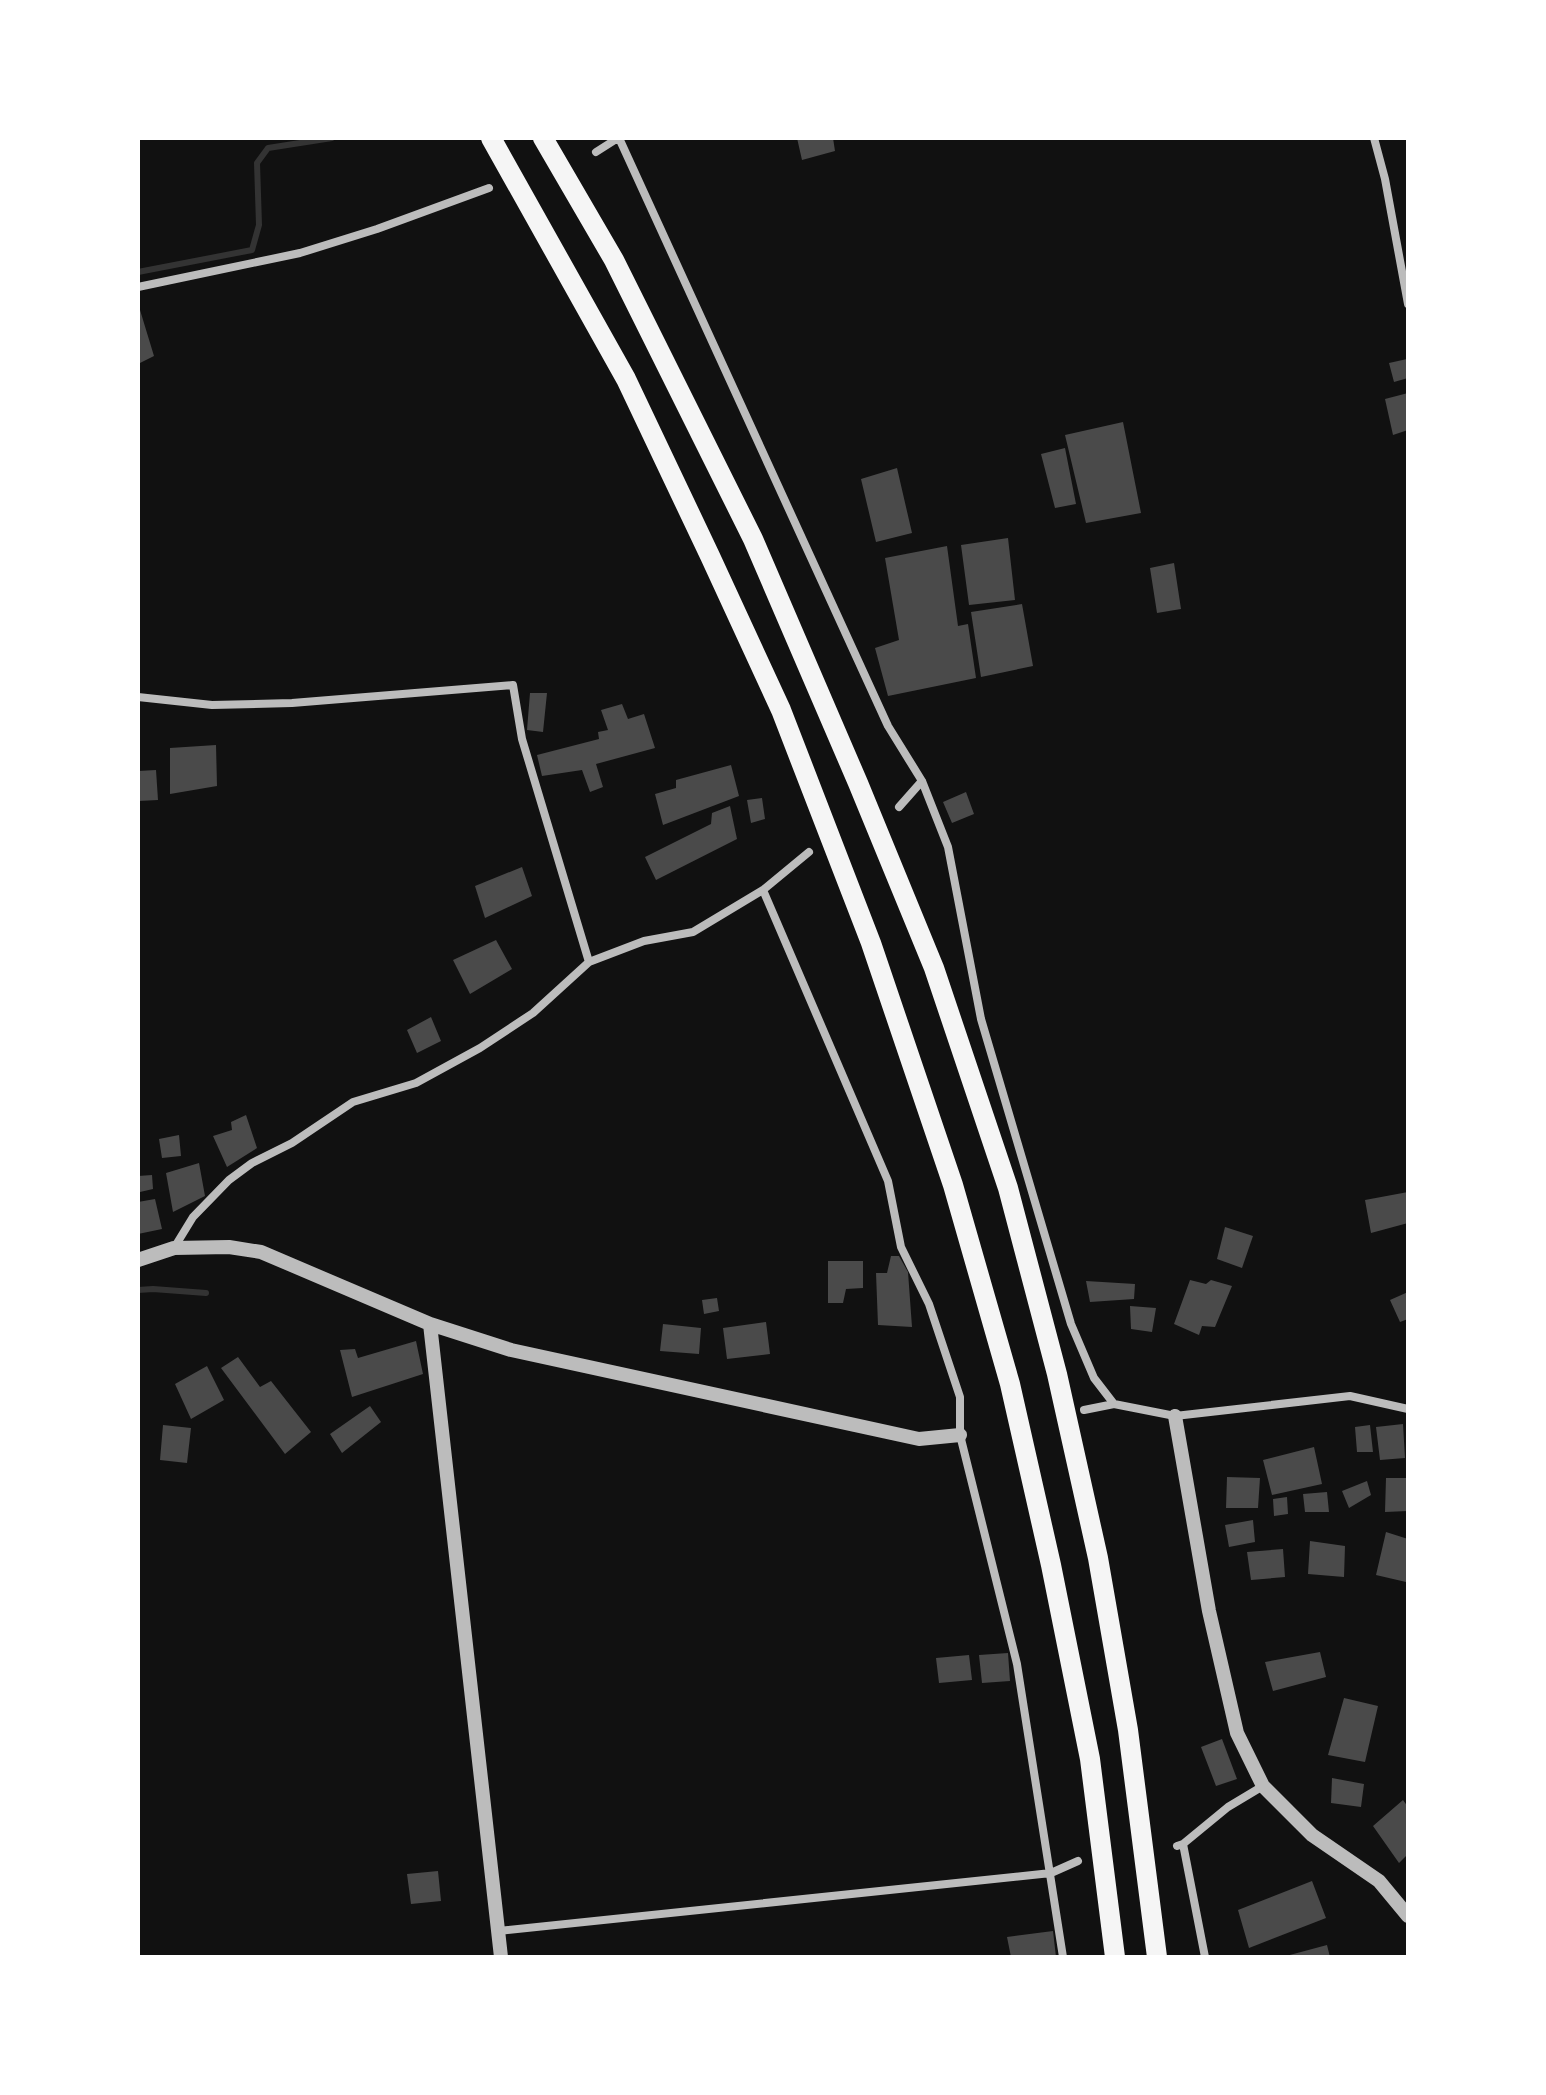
<svg xmlns="http://www.w3.org/2000/svg" width="1546" height="2095" font-family="'PT Sans',sans-serif">
  <style>
    .lines { fill: none; stroke-linecap: round; stroke-linejoin: round }
    .stream { stroke: #333; stroke-width: 6 }
    .building { fill: #4a4a4a }
    .minor { stroke: #bcbcbc; stroke-width: 8 }
    .tertiary { stroke: #bcbcbc; stroke-width: 14 }
    .motorway { stroke: #f5f5f5; stroke-width: 20 }
  </style>
  <rect width="100%" height="100%" fill="#111"/>
  <g class="lines">
    <path class="stream" d="M 138,272 L 252,250 L 259,225 L 257,163 L 268,148 L 332,138
      M 138,1290 L 153,1289 L 206,1293"/>
  </g>
  <path class="building" d="M 797,138 L 833,138 L 835,151 L 802,160 Z
    M 138,310 L 140,310 L 154,356 L 138,364 Z
    M 1407,359 L 1408,378 L 1394,382 L 1389,363 Z
    M 1408,393 L 1408,430 L 1393,435 L 1385,399 Z
    M 1123,422 L 1141,513 L 1086,523 L 1065,435 Z
    M 1065,448 L 1076,504 L 1055,508 L 1041,454 Z
    M 897,468 L 912,533 L 876,542 L 861,479 Z
    M 1008,538 L 1015,600 L 969,605 L 961,545 Z
    M 947,546 L 958,626 L 968,624 L 976,678 L 888,696 L 875,648 L 899,640 L 885,558 Z
    M 1174,563 L 1181,609 L 1157,613 L 1150,568 Z
    M 1022,604 L 1033,666 L 981,677 L 971,612 Z
    M 530,693 L 547,693 L 543,732 L 527,730 Z
    M 622,704 L 628,719 L 644,714 L 655,748 L 596,764 L 603,787 L 590,792 L 582,770 L 542,776 L 537,755 L 599,739 L 598,732 L 608,730 L 601,710 Z
    M 216,745 L 217,786 L 170,794 L 170,748 Z
    M 731,765 L 739,796 L 663,825 L 655,794 L 676,788 L 676,780 Z
    M 156,770 L 158,800 L 138,801 L 138,771 Z
    M 966,792 L 974,814 L 952,823 L 943,802 Z
    M 762,798 L 765,819 L 751,823 L 747,800 Z
    M 730,806 L 737,839 L 656,880 L 645,857 L 711,824 L 712,813 Z
    M 522,867 L 532,896 L 485,918 L 475,886 Z
    M 496,940 L 512,969 L 470,994 L 453,960 Z
    M 431,1017 L 441,1041 L 417,1053 L 407,1030 Z
    M 246,1115 L 257,1148 L 227,1167 L 213,1136 L 232,1130 L 231,1122 Z
    M 179,1135 L 181,1156 L 162,1158 L 159,1139 Z
    M 199,1163 L 205,1196 L 173,1212 L 166,1173 Z
    M 152,1175 L 153,1189 L 140,1192 L 138,1176 Z
    M 1408,1192 L 1408,1223 L 1371,1233 L 1365,1200 Z
    M 155,1199 L 162,1229 L 138,1234 L 138,1202 Z
    M 1225,1227 L 1253,1236 L 1242,1268 L 1217,1259 Z
    M 891,1256 L 899,1256 L 908,1272 L 912,1327 L 878,1325 L 876,1273 L 887,1273 Z
    M 828,1261 L 863,1261 L 863,1288 L 846,1289 L 843,1303 L 828,1303 Z
    M 1190,1280 L 1206,1284 L 1211,1280 L 1232,1286 L 1215,1327 L 1202,1326 L 1199,1335 L 1174,1324 Z
    M 1086,1281 L 1135,1284 L 1134,1299 L 1090,1302 Z
    M 1408,1292 L 1408,1319 L 1400,1322 L 1390,1300 Z
    M 717,1298 L 719,1311 L 704,1314 L 702,1300 Z
    M 1130,1306 L 1156,1308 L 1152,1332 L 1131,1329 Z
    M 766,1322 L 770,1354 L 727,1359 L 723,1328 Z
    M 663,1324 L 701,1328 L 699,1354 L 660,1351 Z
    M 416,1341 L 423,1374 L 352,1397 L 340,1350 L 355,1349 L 358,1358 Z
    M 238,1357 L 260,1387 L 271,1381 L 311,1432 L 285,1454 L 221,1368 Z
    M 207,1366 L 224,1400 L 191,1419 L 175,1384 Z
    M 370,1406 L 381,1422 L 342,1453 L 330,1434 Z
    M 1403,1424 L 1405,1458 L 1380,1460 L 1376,1427 Z
    M 163,1425 L 191,1428 L 187,1463 L 160,1460 Z
    M 1370,1425 L 1373,1452 L 1357,1452 L 1355,1427 Z
    M 1314,1447 L 1322,1484 L 1272,1495 L 1263,1460 Z
    M 1227,1477 L 1260,1478 L 1258,1508 L 1226,1508 Z
    M 1386,1478 L 1408,1478 L 1408,1511 L 1385,1512 Z
    M 1367,1481 L 1371,1495 L 1349,1508 L 1342,1491 Z
    M 1327,1492 L 1329,1512 L 1305,1512 L 1303,1494 Z
    M 1287,1497 L 1288,1514 L 1274,1516 L 1273,1499 Z
    M 1253,1520 L 1255,1542 L 1229,1547 L 1225,1525 Z
    M 1386,1532 L 1408,1539 L 1406,1582 L 1376,1575 Z
    M 1310,1541 L 1345,1546 L 1344,1577 L 1308,1574 Z
    M 1283,1549 L 1285,1577 L 1251,1580 L 1247,1552 Z
    M 1320,1652 L 1326,1677 L 1273,1691 L 1265,1662 Z
    M 1008,1653 L 1010,1681 L 982,1683 L 979,1655 Z
    M 969,1655 L 972,1680 L 939,1683 L 936,1658 Z
    M 1344,1698 L 1378,1706 L 1365,1762 L 1328,1755 Z
    M 1222,1739 L 1237,1779 L 1216,1786 L 1201,1747 Z
    M 1332,1778 L 1364,1784 L 1361,1807 L 1331,1803 Z
    M 1403,1800 L 1408,1807 L 1408,1854 L 1399,1863 L 1373,1826 Z
    M 438,1871 L 441,1901 L 411,1904 L 407,1874 Z
    M 1312,1881 L 1326,1918 L 1249,1948 L 1238,1910 Z
    M 1053,1931 L 1056,1957 L 1011,1957 L 1007,1937 Z
    M 1327,1945 L 1330,1957 L 1286,1957 L 1286,1956 Z"/>
  <g class="lines">
    <path class="minor" d="M 619,138 L 888,726 L 922,781 L 948,847 L 981,1019 L 1071,1324 L 1094,1378 L 1114,1404
      M 1374,138 L 1385,179 L 1408,304
      M 596,152 L 618,138
      M 138,287 L 300,253 L 377,229 L 489,188
      M 138,697 L 212,705 L 292,703 L 513,685 L 522,739 L 589,962
      M 899,807 L 922,781
      M 763,890 L 888,1181 L 901,1247 L 929,1304 L 960,1397 L 960,1435 L 1017,1664 L 1063,1957
      M 174,1248 L 193,1217 L 229,1180 L 252,1163 L 292,1143 L 353,1102 L 416,1083 L 480,1048 L 533,1013 L 589,962 L 644,941 L 693,932 L 763,890 L 809,852
      M 1084,1410 L 1114,1404 L 1175,1416 L 1350,1396 L 1408,1409
      M 1183,1844 L 1228,1807 L 1263,1786
      M 1177,1846 L 1183,1844 L 1205,1957
      M 499,1931 L 1051,1873 L 1078,1861"/>
    <path class="tertiary" d="M 138,1260 L 174,1248 L 229,1247 L 261,1252 L 430,1324 L 511,1350 L 919,1439 L 960,1435
      M 430,1324 L 501,1957
      M 1175,1416 L 1209,1611 L 1237,1733 L 1263,1786 L 1312,1835 L 1379,1881 L 1408,1916"/>
    <path class="motorway" d="M 491,138 L 626,379 L 710,556 L 781,710 L 871,943 L 953,1185 L 1010,1384 L 1051,1565 L 1090,1759 L 1115,1957
      M 543,138 L 614,260 L 753,539 L 858,783 L 934,968 L 1008,1188 L 1057,1374 L 1098,1558 L 1128,1730 L 1157,1957"/>
  </g>
  <rect width="1546" height="2095" fill="none" stroke="#ffffff" stroke-width="280"/>
</svg>
